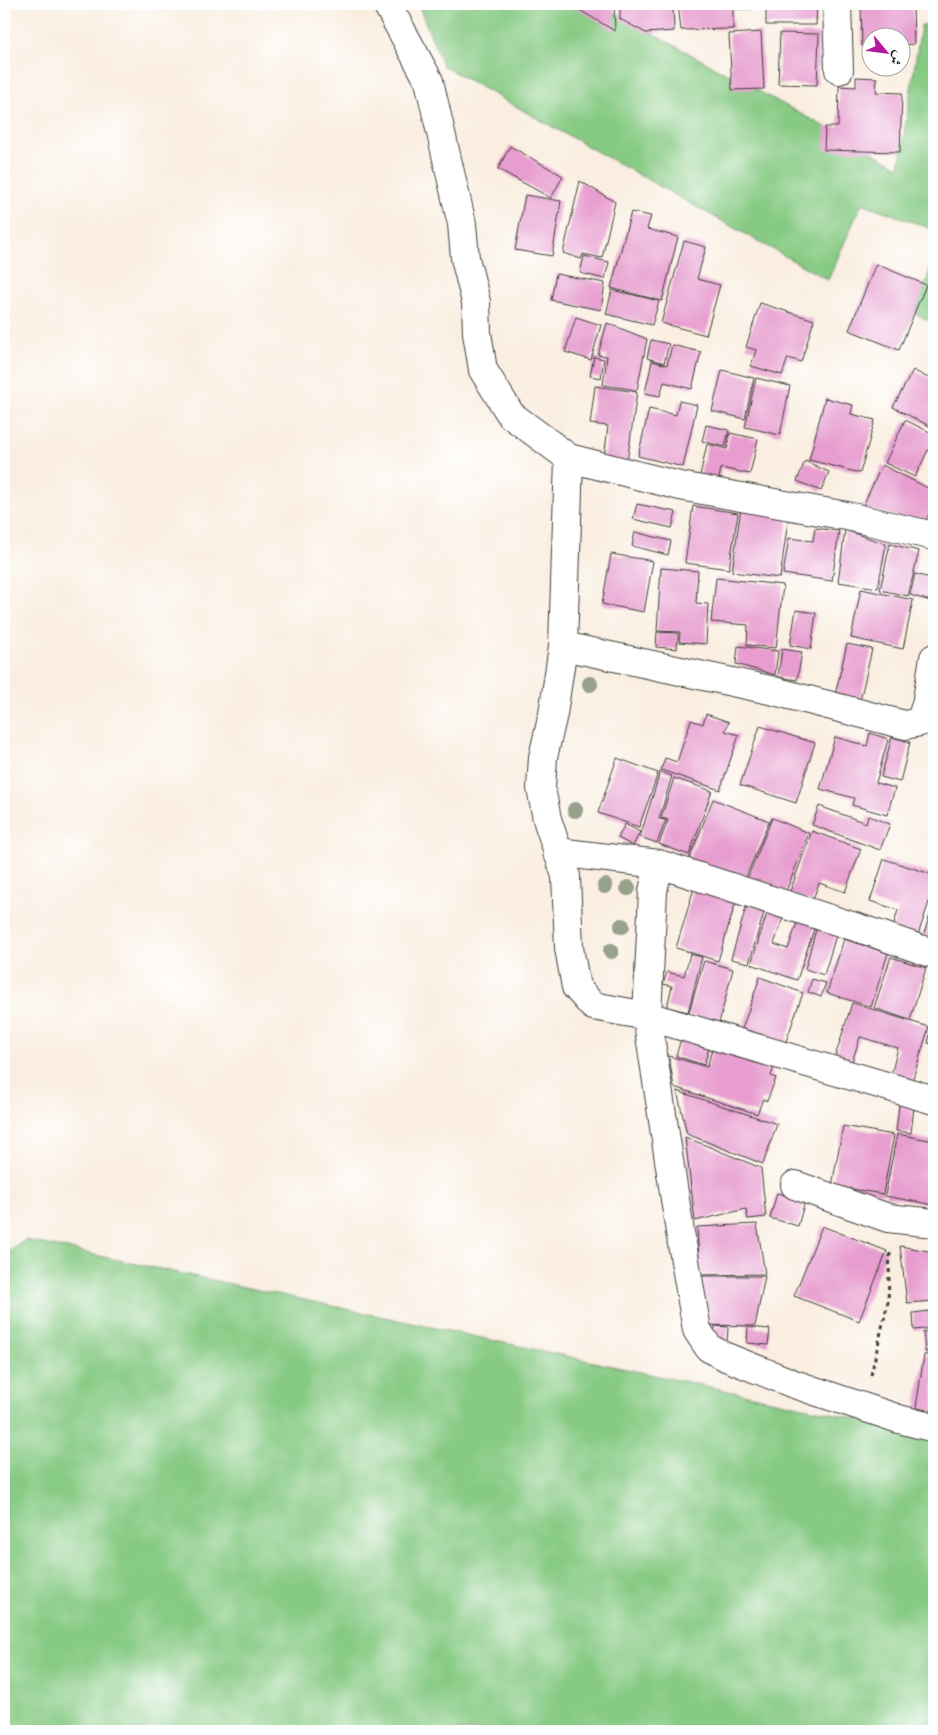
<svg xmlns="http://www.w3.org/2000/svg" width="938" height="1735" font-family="'Sorts Mill Goudy',Amiri,serif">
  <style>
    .grass { fill: #86ca83; stroke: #517350 }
    .building { fill: #e79dcf }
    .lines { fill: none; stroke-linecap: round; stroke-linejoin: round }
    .minor-casing { stroke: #3d3c39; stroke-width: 30 }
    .path { stroke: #3d3c39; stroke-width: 3; stroke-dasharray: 4 4; stroke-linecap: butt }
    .minor { stroke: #fff; stroke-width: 28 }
    .tree { fill: #97a18b }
  </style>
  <rect width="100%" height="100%" fill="#fff"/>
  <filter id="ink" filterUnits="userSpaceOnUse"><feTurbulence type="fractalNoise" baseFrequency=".02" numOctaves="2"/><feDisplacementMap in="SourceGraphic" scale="10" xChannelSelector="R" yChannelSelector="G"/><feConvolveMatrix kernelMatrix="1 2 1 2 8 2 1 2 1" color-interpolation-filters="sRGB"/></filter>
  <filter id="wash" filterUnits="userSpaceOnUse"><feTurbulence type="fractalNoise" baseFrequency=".0096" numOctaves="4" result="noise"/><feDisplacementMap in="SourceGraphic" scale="20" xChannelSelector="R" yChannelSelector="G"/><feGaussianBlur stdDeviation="1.12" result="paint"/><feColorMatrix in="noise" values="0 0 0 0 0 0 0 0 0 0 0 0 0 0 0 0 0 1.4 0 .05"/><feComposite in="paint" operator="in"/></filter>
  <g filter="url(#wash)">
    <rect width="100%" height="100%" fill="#f9eee0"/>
    <path class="grass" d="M 418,4 L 598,4 L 899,167 L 921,25 L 934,25 L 934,230 L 862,203 L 828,280 L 443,66 Z
      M 934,259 L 934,324 L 915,313 Z
      M 25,1240 L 934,1435 L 934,1731 L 4,1731 L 4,1255 Z"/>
    <g id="blocks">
      <path class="building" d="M 569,4 L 614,4 L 615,31 Z
        M 620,4 L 673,4 L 674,31 L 646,33 L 620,19 Z
        M 678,4 L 752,4 L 752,9 L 733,9 L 733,29 L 681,30 Z
        M 766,4 L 817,4 L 816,25 L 766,25 Z
        M 861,4 L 913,4 L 914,44 L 900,45 L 900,38 L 870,38 L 870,46 L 862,46 Z
        M 761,32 L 764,89 L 732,90 L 729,34 Z
        M 780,33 L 819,34 L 817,85 L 778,84 Z
        M 856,77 L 877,78 L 876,92 L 902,93 L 900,152 L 824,150 L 825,127 L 838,127 L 839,86 L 856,87 Z
        M 510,146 L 563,176 L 551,198 L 498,169 Z
        M 580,181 L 615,202 L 602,258 L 583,254 L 581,259 L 563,253 Z
        M 525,195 L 561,201 L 552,256 L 515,250 Z
        M 631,212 L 651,216 L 647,229 L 678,237 L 662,301 L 611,288 Z
        M 684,241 L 706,247 L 697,279 L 720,285 L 706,335 L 661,323 Z
        M 584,256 L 609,262 L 605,279 L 580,273 Z
        M 876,264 L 926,285 L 899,350 L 849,330 Z
        M 556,274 L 605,283 L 601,310 L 551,300 Z
        M 612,290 L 659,301 L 652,325 L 606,314 Z
        M 760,303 L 814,320 L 801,362 L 788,358 L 782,375 L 751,366 L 756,350 L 746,347 Z
        M 576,317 L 601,325 L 591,360 L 565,352 Z
        M 607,323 L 647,339 L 637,390 L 603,385 L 607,356 L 598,355 Z
        M 651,340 L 669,344 L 664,363 L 647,358 Z
        M 672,345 L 701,352 L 692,389 L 664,382 L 660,396 L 645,393 L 652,361 L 667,365 Z
        M 594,357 L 604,359 L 601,378 L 590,376 Z
        M 722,370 L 754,378 L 745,419 L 712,411 Z
        M 913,370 L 934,381 L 934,422 L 931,427 L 893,407 Z
        M 756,378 L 790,386 L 780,435 L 745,427 Z
        M 595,386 L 637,392 L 627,462 L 604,459 L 608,426 L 590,424 Z
        M 825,398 L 853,405 L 851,414 L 875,420 L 860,473 L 809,460 Z
        M 679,401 L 697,405 L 683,467 L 638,456 L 649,409 L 676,415 Z
        M 905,420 L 934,434 L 934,453 L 928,450 L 915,477 L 885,463 Z
        M 706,425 L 729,430 L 725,447 L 702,441 Z
        M 730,433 L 758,439 L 750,474 L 721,468 L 718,484 L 699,480 L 707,444 L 727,449 Z
        M 805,461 L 829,472 L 821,491 L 797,481 Z
        M 882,465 L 934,491 L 934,504 L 924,523 L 862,508 Z
        M 637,504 L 676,512 L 672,528 L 633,519 Z
        M 693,506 L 738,513 L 729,569 L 685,563 Z
        M 741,507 L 789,513 L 780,578 L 732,572 Z
        M 815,528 L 839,531 L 832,581 L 783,574 L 789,538 L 813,541 Z
        M 845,530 L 886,544 L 878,588 L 838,582 Z
        M 635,532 L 671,541 L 668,555 L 632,546 Z
        M 890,544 L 919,551 L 908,596 L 880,590 Z
        M 611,554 L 653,561 L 644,612 L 602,604 Z
        M 661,568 L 698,571 L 696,603 L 708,604 L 706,644 L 679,642 L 680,632 L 657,631 Z
        M 915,574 L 934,579 L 934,602 L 910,595 Z
        M 716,578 L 783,585 L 776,648 L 747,645 L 748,625 L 711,622 Z
        M 861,589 L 913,600 L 903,649 L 851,638 Z
        M 796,610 L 816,613 L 811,649 L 790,645 Z
        M 657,632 L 678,633 L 677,649 L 656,647 Z
        M 847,644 L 872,649 L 860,701 L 835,695 Z
        M 738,646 L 778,651 L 775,675 L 736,664 Z
        M 782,649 L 802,652 L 797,680 L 778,677 Z
        M 706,714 L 729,722 L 725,731 L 739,735 L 720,790 L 661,770 L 665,758 L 677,762 L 691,720 L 703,724 Z
        M 760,726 L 815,743 L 796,803 L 740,785 Z
        M 870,733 L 888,739 L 876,783 L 895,788 L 887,815 L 852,805 L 854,798 L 820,789 L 835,737 L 867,746 Z
        M 892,737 L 910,742 L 900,782 L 881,777 Z
        M 617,758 L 658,773 L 639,827 L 598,813 Z
        M 660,772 L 672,776 L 659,819 L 666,820 L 657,843 L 640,837 Z
        M 674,778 L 712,791 L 689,855 L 659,844 L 668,820 L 661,818 Z
        M 713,799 L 769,821 L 743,884 L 688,862 Z
        M 819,806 L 866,823 L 868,816 L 890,824 L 880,850 L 812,825 Z
        M 772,818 L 809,833 L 785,894 L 747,879 Z
        M 625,824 L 640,832 L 633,846 L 618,838 Z
        M 812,831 L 861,849 L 845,892 L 819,883 L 812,902 L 789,894 Z
        M 884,859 L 934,875 L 934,887 L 917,938 L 892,930 L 898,910 L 870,901 Z
        M 694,888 L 736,901 L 718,961 L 676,948 Z
        M 934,903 L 934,943 L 922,939 Z
        M 747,904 L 765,909 L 749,963 L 731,959 Z
        M 768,910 L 784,915 L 774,944 L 788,949 L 798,920 L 815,926 L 797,980 L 751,964 Z
        M 817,926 L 837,932 L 824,975 L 805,969 Z
        M 844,939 L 888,953 L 871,1007 L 827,993 Z
        M 690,954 L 702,957 L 688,1012 L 667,1007 L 672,986 L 663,984 L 667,972 L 684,976 Z
        M 891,957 L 926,968 L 910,1020 L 874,1008 Z
        M 704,961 L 733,969 L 719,1023 L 688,1015 Z
        M 760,977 L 803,993 L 784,1047 L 741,1032 Z
        M 812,979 L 826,983 L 821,997 L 808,992 Z
        M 852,1003 L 929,1027 L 912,1081 L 891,1075 L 898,1048 L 860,1037 L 851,1065 L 834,1060 Z
        M 932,1027 L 934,1028 L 934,1045 L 928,1043 Z
        M 681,1039 L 709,1048 L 704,1065 L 676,1056 Z
        M 713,1046 L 774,1067 L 771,1076 L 776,1078 L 767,1101 L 763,1099 L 757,1114 L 674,1087 L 669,1056 L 707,1067 Z
        M 677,1091 L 777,1124 L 763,1164 L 687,1134 Z
        M 899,1105 L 914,1107 L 911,1133 L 896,1131 Z
        M 843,1126 L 894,1135 L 883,1194 L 832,1186 Z
        M 897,1134 L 934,1141 L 934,1205 L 885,1196 Z
        M 685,1137 L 761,1168 L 766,1217 L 748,1219 L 746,1209 L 695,1221 Z
        M 777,1193 L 805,1201 L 798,1226 L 770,1218 Z
        M 757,1224 L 765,1274 L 700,1275 L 697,1227 Z
        M 822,1226 L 887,1251 L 859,1321 L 794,1296 Z
        M 900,1246 L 934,1252 L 934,1301 L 907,1303 Z
        M 701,1276 L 765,1276 L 755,1326 L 702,1325 Z
        M 929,1311 L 929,1315 L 934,1315 L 934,1328 L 914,1330 L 913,1313 Z
        M 715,1326 L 728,1327 L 727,1344 L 714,1343 Z
        M 748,1327 L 770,1329 L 768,1345 L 747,1343 Z
        M 934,1331 L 934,1351 L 925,1352 L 923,1332 Z
        M 934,1354 L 934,1411 L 916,1408 L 924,1355 Z"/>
    </g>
  </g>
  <g filter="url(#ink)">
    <use href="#blocks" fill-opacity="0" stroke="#3d3c39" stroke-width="1"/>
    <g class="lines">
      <defs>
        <path id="minor" d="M 387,4 L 429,81 L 462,224 L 465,258 L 476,302 L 477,333 L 483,370 L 511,415 L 569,458 L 563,646 L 553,714 L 543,757 L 541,788 L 547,819 L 566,876 L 569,948 L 576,987 L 593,1006 L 647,1016 L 934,1100
          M 837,4 L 839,70
          M 569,458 L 680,486 L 847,516 L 934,536
          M 563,646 L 770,690 L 905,725 L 920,722 L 926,705 L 934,658
          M 557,852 L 659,864 L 877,934 L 934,954
          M 659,864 L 653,891 L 647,1016 L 680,1232 L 697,1330 L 709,1348 L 726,1357 L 794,1384 L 899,1419 L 934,1428
          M 795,1185 L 888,1218 L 934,1223"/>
      </defs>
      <use href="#minor" class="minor-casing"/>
      <path class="path" d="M 871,1375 L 888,1302 L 890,1251"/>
      <use href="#minor" class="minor"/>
    </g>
    <g class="tree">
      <circle cx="590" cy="684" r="8"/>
      <circle cx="575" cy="810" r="8"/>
      <circle cx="605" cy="886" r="8"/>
      <circle cx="628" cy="888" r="8"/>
      <circle cx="622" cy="926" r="8"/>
      <circle cx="611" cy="951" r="8"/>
    </g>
  </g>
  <rect width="938" height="1735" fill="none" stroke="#fff" stroke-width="20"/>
  <g transform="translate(886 52) rotate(119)"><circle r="24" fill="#ffffff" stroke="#a4a4a4"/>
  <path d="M0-4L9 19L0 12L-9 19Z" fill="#b5179e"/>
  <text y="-8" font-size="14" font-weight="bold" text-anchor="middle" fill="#1c1c1c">ش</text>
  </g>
</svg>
